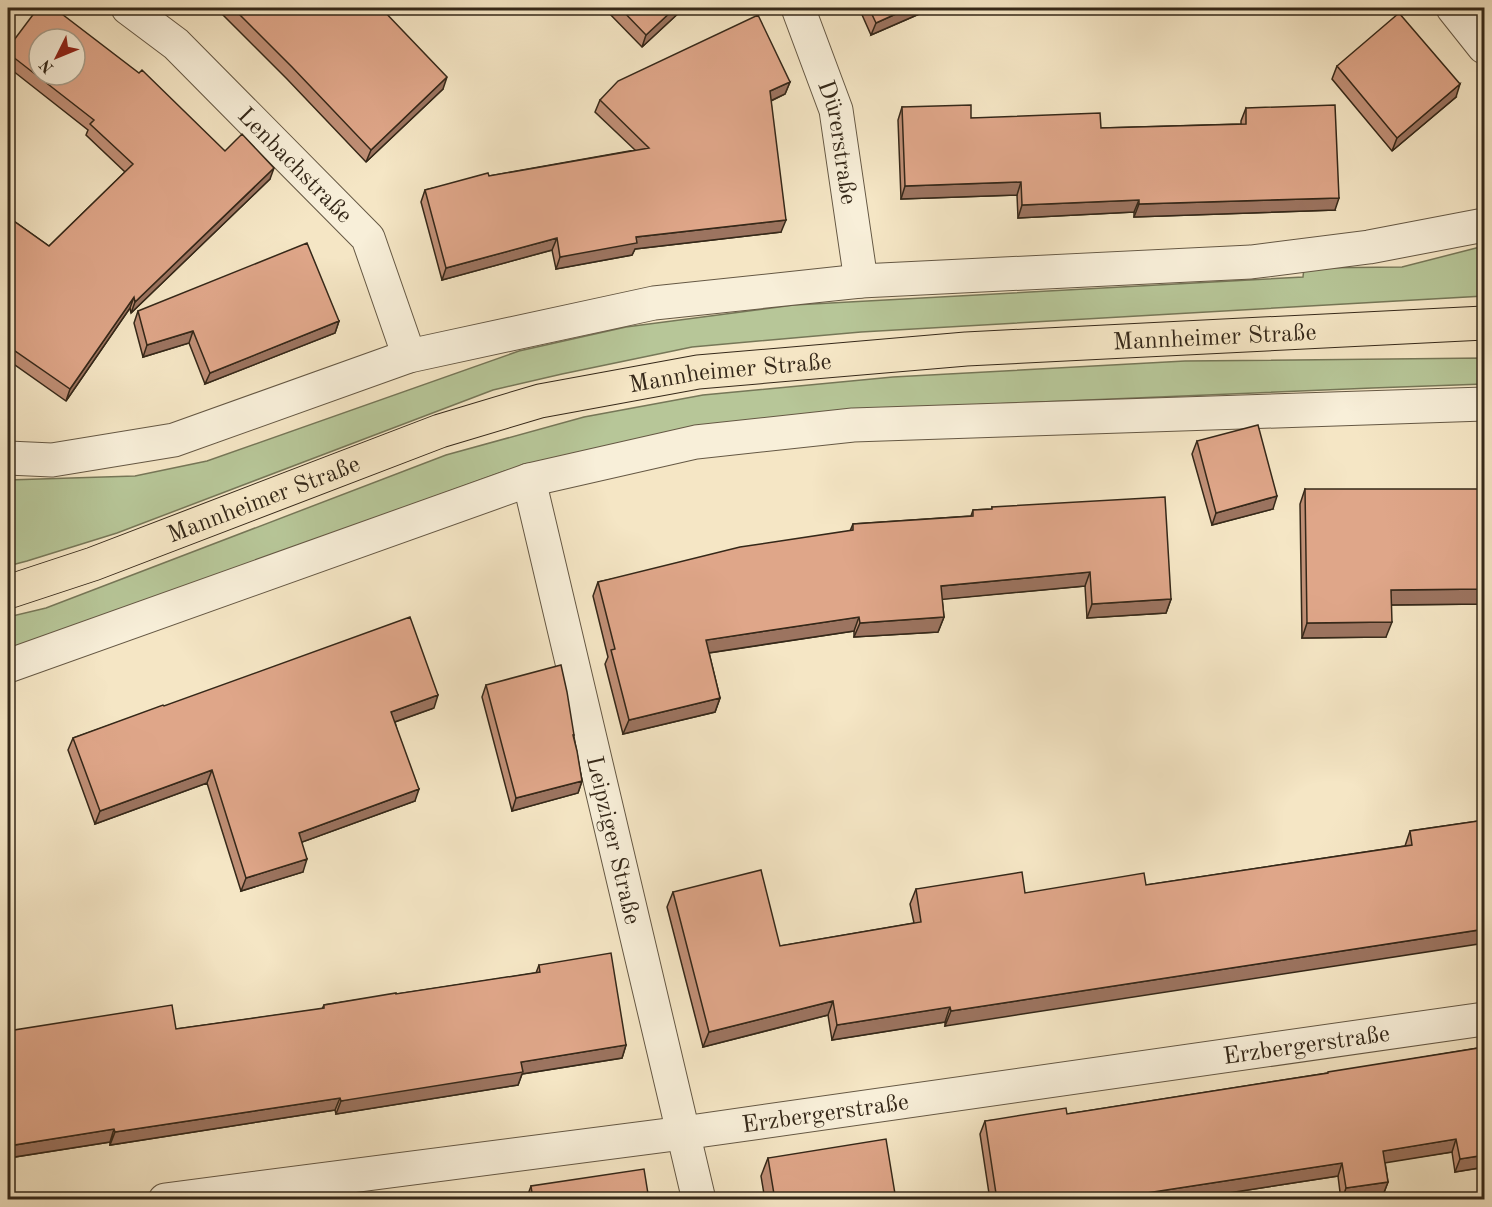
<svg xmlns="http://www.w3.org/2000/svg" width="1492" height="1207" font-family="'Old Standard TT',serif">
  <style>
    .green { fill: #b7c698; stroke: #767758; stroke-width: 1.5 }
    .lines { fill: none; stroke-linecap: round; stroke-linejoin: round }
    .minor-casing { stroke: #655844; stroke-width: 35 }
    .major-casing { stroke: #352819; stroke-width: 35 }
    .minor { stroke: #f8efd9; stroke-width: 33 }
    .major { stroke: #f5e6c5; stroke-width: 33 }
    .wall { fill: #c08f76; stroke: #352819; stroke-width: 1.5 }
    .shaded-wall { fill: #9c7460; stroke: #352819; stroke-width: 1.5 }
    .building { fill: #dfa689; stroke: #352819; stroke-width: 1.5; fill-rule: evenodd }
    .labels { text-anchor: middle; stroke-width: 4.5; stroke-linejoin: round; paint-order: stroke }
    .street-label { font-size: 24px; fill: #352819; stroke: #f8efd9 }
  </style>
  <rect width="100%" height="100%" fill="#f5e6c5"/>
  <filter id="stains"><feTurbulence type="fractalNoise" baseFrequency=".00333" numOctaves="4"/><feColorMatrix values="0 0 0 0 .2 0 0 0 0 .09 0 0 0 0 .02 0 0 0 .5 -.17"/></filter>
  <radialGradient id="worn" r=".72"><stop offset=".6" stop-color="#630" stop-opacity="0"/><stop offset="1" stop-color="#630" stop-opacity=".3"/></radialGradient>
  <path class="green" d="M 1484,246 L 1484,296 L 861,332 L 692,347 L 562,374 L 493,390 L 117,533 L 27,561 L 8,566 L 8,480 L 135,476 L 207,461 L 519,351 L 626,327 L 794,305 L 1303,277 L 1304,268 L 1402,267 Z
    M 1484,358 L 1484,384 L 1372,388 L 876,409 L 670,432 L 505,471 L 8,651 L 8,617 L 46,608 L 446,455 L 584,417 L 703,395 L 893,377 L 1185,361 Z"/>
  <g class="lines">
    <defs>
      <g id="minor">
        <path id="s1" d="M 128,8 L 176,44 L 368,238 L 409,356"/>
        <path id="s2" d="M 798,8 L 836,110 L 861,281"/>
        <path d="M 1453,8 L 1484,47"/>
        <path d="M 8,458 L 52,460 L 174,440 L 409,356 L 654,303 L 861,281 L 1251,262 L 1369,247 L 1484,225"/>
        <path id="s3" d="M 529,480 L 699,1200"/>
        <path d="M 8,666 L 529,480 L 696,442 L 853,425 L 1484,404"/>
        <path id="s4" d="M 165,1200 L 683,1133 L 1484,1019"/>
      </g>
      <g id="major">
        <path id="s5" d="M 8,592 L 93,564 L 440,431 L 540,401 L 698,372 L 966,349 L 1484,323"/>
      </g>
    </defs>
    <use href="#minor" class="minor-casing"/>
    <use href="#major" class="major-casing"/>
    <use href="#minor" class="minor"/>
    <use href="#major" class="major"/>
  </g>
  <path class="wall" d="M 216,8 L 381,8 L 443,89 L 366,162 L 287,79 Z
    M 604,8 L 684,8 L 642,47 Z
    M 859,8 L 933,8 L 871,35 Z
    M 8,48 L 225,151 L 270,179 L 131,313 L 130,308 L 66,401 L 8,360 L 8,217 L 49,246 L 125,172 L 86,135 L 88,130 L 8,67 Z
    M 1337,66 L 1456,97 L 1392,151 L 1332,79 Z
    M 790,82 L 785,94 L 771,101 L 781,232 L 635,249 L 632,255 L 556,269 L 552,250 L 442,280 L 421,202 L 425,190 L 489,176 L 635,150 L 595,112 L 600,100 Z
    M 902,107 L 971,118 L 1101,128 L 1241,124 L 1241,121 L 1246,108 L 1335,210 L 1134,217 L 1134,212 L 1018,218 L 1017,195 L 901,199 L 898,120 Z
    M 138,311 L 339,321 L 335,333 L 205,384 L 189,343 L 143,357 L 134,323 Z
    M 1197,441 L 1273,509 L 1212,525 L 1192,454 Z
    M 1305,489 L 1485,604 L 1391,605 L 1386,637 L 1302,638 L 1300,504 Z
    M 992,507 L 1171,599 L 1166,613 L 1087,618 L 1085,586 L 942,599 L 944,617 L 938,632 L 854,637 L 854,631 L 709,653 L 720,698 L 715,712 L 623,734 L 605,664 L 608,657 L 593,596 L 598,582 L 850,531 L 853,524 L 971,516 L 973,510 L 992,509 Z
    M 486,685 L 574,735 L 574,737 L 582,781 L 578,793 L 512,811 L 482,697 Z
    M 164,706 L 434,708 L 395,722 L 415,801 L 302,842 L 303,872 L 241,891 L 207,783 L 95,824 L 68,750 L 73,738 Z
    M 1485,820 L 945,1026 L 945,1022 L 832,1040 L 828,1015 L 703,1047 L 667,907 L 673,892 L 780,946 L 914,923 L 910,904 L 916,889 L 1025,893 L 1146,885 L 1405,846 L 1410,831 Z
    M 539,965 L 626,1045 L 622,1058 L 522,1074 L 518,1085 L 336,1114 L 335,1110 L 110,1145 L 110,1142 L 8,1158 L 8,1031 L 176,1029 L 322,1009 L 324,1005 L 536,973 Z
    M 1485,1047 L 1485,1167 L 1455,1172 L 1452,1152 L 1385,1162 L 1388,1182 L 1383,1195 L 1353,1200 L 1341,1200 L 1338,1176 L 1183,1200 L 990,1200 L 980,1134 L 985,1121 L 1067,1114 L 1328,1073 Z
    M 768,1158 L 896,1200 L 765,1200 L 761,1176 Z
    M 531,1186 L 649,1200 L 526,1200 Z"/>
  <path class="shaded-wall" d="M 675,8 L 684,8 L 642,47 L 646,35 Z
    M 909,8 L 933,8 L 871,35 L 876,23 Z
    M 447,77 L 443,89 L 366,162 L 371,150 Z
    M 790,82 L 785,94 L 766,103 L 770,91 Z
    M 1460,84 L 1456,97 L 1392,151 L 1397,138 Z
    M 274,168 L 270,179 L 131,313 L 135,302 Z
    M 1021,182 L 1017,195 L 901,199 L 905,186 Z
    M 1339,198 L 1335,210 L 1134,217 L 1139,204 Z
    M 1139,200 L 1134,212 L 1018,218 L 1022,205 Z
    M 786,220 L 781,232 L 635,249 L 632,255 L 556,269 L 560,257 L 636,237 Z
    M 557,238 L 552,250 L 442,280 L 446,268 Z
    M 134,297 L 130,308 L 66,401 L 70,389 Z
    M 339,321 L 335,333 L 205,384 L 210,373 Z
    M 193,331 L 189,343 L 143,357 L 147,345 Z
    M 1277,496 L 1273,509 L 1212,525 L 1216,513 Z
    M 1090,572 L 1085,586 L 936,600 L 941,586 Z
    M 1485,589 L 1485,604 L 1386,605 L 1391,590 Z
    M 1171,599 L 1166,613 L 1087,618 L 1092,604 Z
    M 859,617 L 854,631 L 701,654 L 706,640 Z
    M 944,617 L 938,632 L 854,637 L 860,623 Z
    M 1392,622 L 1386,637 L 1302,638 L 1307,623 Z
    M 438,695 L 434,708 L 386,725 L 391,712 Z
    M 720,698 L 715,712 L 623,734 L 629,720 Z
    M 212,770 L 207,783 L 95,824 L 100,811 Z
    M 582,781 L 578,793 L 512,811 L 516,798 Z
    M 419,789 L 415,801 L 294,845 L 299,833 Z
    M 307,859 L 303,872 L 241,891 L 246,878 Z
    M 1485,929 L 1485,943 L 945,1026 L 951,1011 Z
    M 833,1001 L 828,1015 L 703,1047 L 709,1032 Z
    M 950,1007 L 945,1022 L 832,1040 L 837,1025 Z
    M 626,1045 L 622,1058 L 522,1074 L 518,1085 L 336,1114 L 341,1101 L 521,1062 Z
    M 340,1098 L 335,1110 L 110,1145 L 115,1132 Z
    M 114,1129 L 110,1142 L 8,1158 L 8,1146 Z
    M 1456,1139 L 1452,1152 L 1378,1164 L 1383,1151 Z
    M 1485,1155 L 1485,1167 L 1455,1172 L 1460,1159 Z
    M 1342,1163 L 1338,1176 L 1183,1200 L 1113,1200 L 1114,1198 Z
    M 1388,1182 L 1383,1195 L 1353,1200 L 1342,1200 L 1346,1188 Z
    M 1113,1195 L 1112,1200 L 1086,1200 Z"/>
  <path class="building" d="M 38,8 L 54,8 L 139,73 L 142,70 L 225,151 L 242,134 L 274,168 L 135,302 L 134,297 L 70,389 L 8,346 L 8,217 L 49,246 L 133,164 L 90,124 L 94,120 L 8,53 L 8,48 ZM 39,39 L 75,39 L 75,75 L 39,75 Z
    M 233,8 L 381,8 L 447,77 L 371,150 L 292,67 Z
    M 620,8 L 675,8 L 646,35 Z
    M 869,8 L 909,8 L 876,23 Z
    M 1399,13 L 1460,84 L 1397,138 L 1337,66 Z
    M 758,15 L 790,82 L 770,91 L 786,220 L 636,237 L 637,243 L 560,257 L 557,238 L 446,268 L 425,190 L 488,173 L 489,176 L 649,148 L 600,100 L 618,81 Z
    M 971,105 L 971,118 L 1100,113 L 1101,128 L 1246,124 L 1246,108 L 1335,105 L 1339,198 L 1139,204 L 1139,200 L 1022,205 L 1021,182 L 905,186 L 902,107 Z
    M 307,243 L 339,321 L 210,373 L 193,331 L 147,345 L 138,311 Z
    M 1258,425 L 1277,496 L 1216,513 L 1197,441 Z
    M 1305,489 L 1485,489 L 1485,589 L 1391,590 L 1392,622 L 1307,623 Z
    M 1165,497 L 1171,599 L 1092,604 L 1090,572 L 941,586 L 944,617 L 860,623 L 859,617 L 706,640 L 720,698 L 629,720 L 611,650 L 615,649 L 598,582 L 740,547 L 853,530 L 853,524 L 973,516 L 973,510 L 992,509 L 992,507 Z
    M 410,617 L 438,695 L 391,712 L 419,789 L 299,833 L 307,859 L 246,878 L 212,770 L 100,811 L 73,738 L 163,705 L 164,706 Z
    M 561,665 L 567,692 L 574,735 L 573,735 L 577,751 L 582,781 L 516,798 L 486,685 Z
    M 1485,820 L 1485,929 L 951,1011 L 950,1007 L 837,1025 L 833,1001 L 709,1032 L 673,892 L 761,870 L 780,946 L 921,922 L 916,889 L 1022,872 L 1025,893 L 1144,873 L 1146,885 L 1412,845 L 1410,831 Z
    M 611,953 L 626,1045 L 521,1062 L 523,1072 L 341,1101 L 340,1098 L 115,1132 L 114,1129 L 8,1146 L 8,1031 L 172,1005 L 176,1029 L 324,1008 L 324,1005 L 396,993 L 396,994 L 540,972 L 539,965 Z
    M 1485,1047 L 1485,1155 L 1460,1159 L 1456,1139 L 1383,1151 L 1388,1182 L 1346,1188 L 1342,1163 L 1114,1198 L 1113,1195 L 1086,1200 L 997,1200 L 985,1121 L 1066,1108 L 1067,1114 L 1328,1073 L 1328,1072 Z
    M 886,1139 L 896,1200 L 775,1200 L 768,1158 Z
    M 644,1169 L 649,1200 L 533,1200 L 531,1186 Z"/>
  <g class="labels">
    <g class="street-label">
      <text dy="8" stroke="none"><textPath href="#s2" startOffset="141">Dürerstraße</textPath></text>
      <text dy="8" stroke="none"><textPath href="#s1" startOffset="230">Lenbachstraße</textPath></text>
      <text dy="8" stroke="none"><textPath href="#s5" startOffset="1244">Mannheimer Straße</textPath></text>
      <text dy="8" stroke="none"><textPath href="#s5" startOffset="758">Mannheimer Straße</textPath></text>
      <text dy="8" stroke="none"><textPath href="#s5" startOffset="272">Mannheimer Straße</textPath></text>
      <text dy="8" stroke="none"><textPath href="#s3" startOffset="370">Leipziger Straße</textPath></text>
      <text dy="8" stroke="none"><textPath href="#s4" startOffset="1152">Erzbergerstraße</textPath></text>
      <text dy="8" stroke="none"><textPath href="#s4" startOffset="666">Erzbergerstraße</textPath></text>
    </g>
  </g>
  <rect width="1492" height="1207" fill="none" stroke="#f5e6c5" stroke-width="30"/>
  <rect x="9" y="9" width="1474" height="1189" fill="none" stroke="#352819" stroke-width="3"/>
  <rect x="15" y="15" width="1462" height="1177" fill="none" stroke="#352819" stroke-width="1.5"/>
  <g transform="translate(57 57) rotate(227)"><circle r="28" fill="#f8efd9" stroke="#aa9f8c" stroke-width="1.5"/>
  <path d="M0-4.5L10 22L0 15L-10 22Z" fill="#8f2418"/>
  <text y="-9" font-size="16" font-weight="bold" text-anchor="middle" fill="#352819">N</text>
  </g>
  <rect width="100%" height="100%" filter="url(#stains)"/>
  <rect width="100%" height="100%" fill="url(#worn)"/>
</svg>
